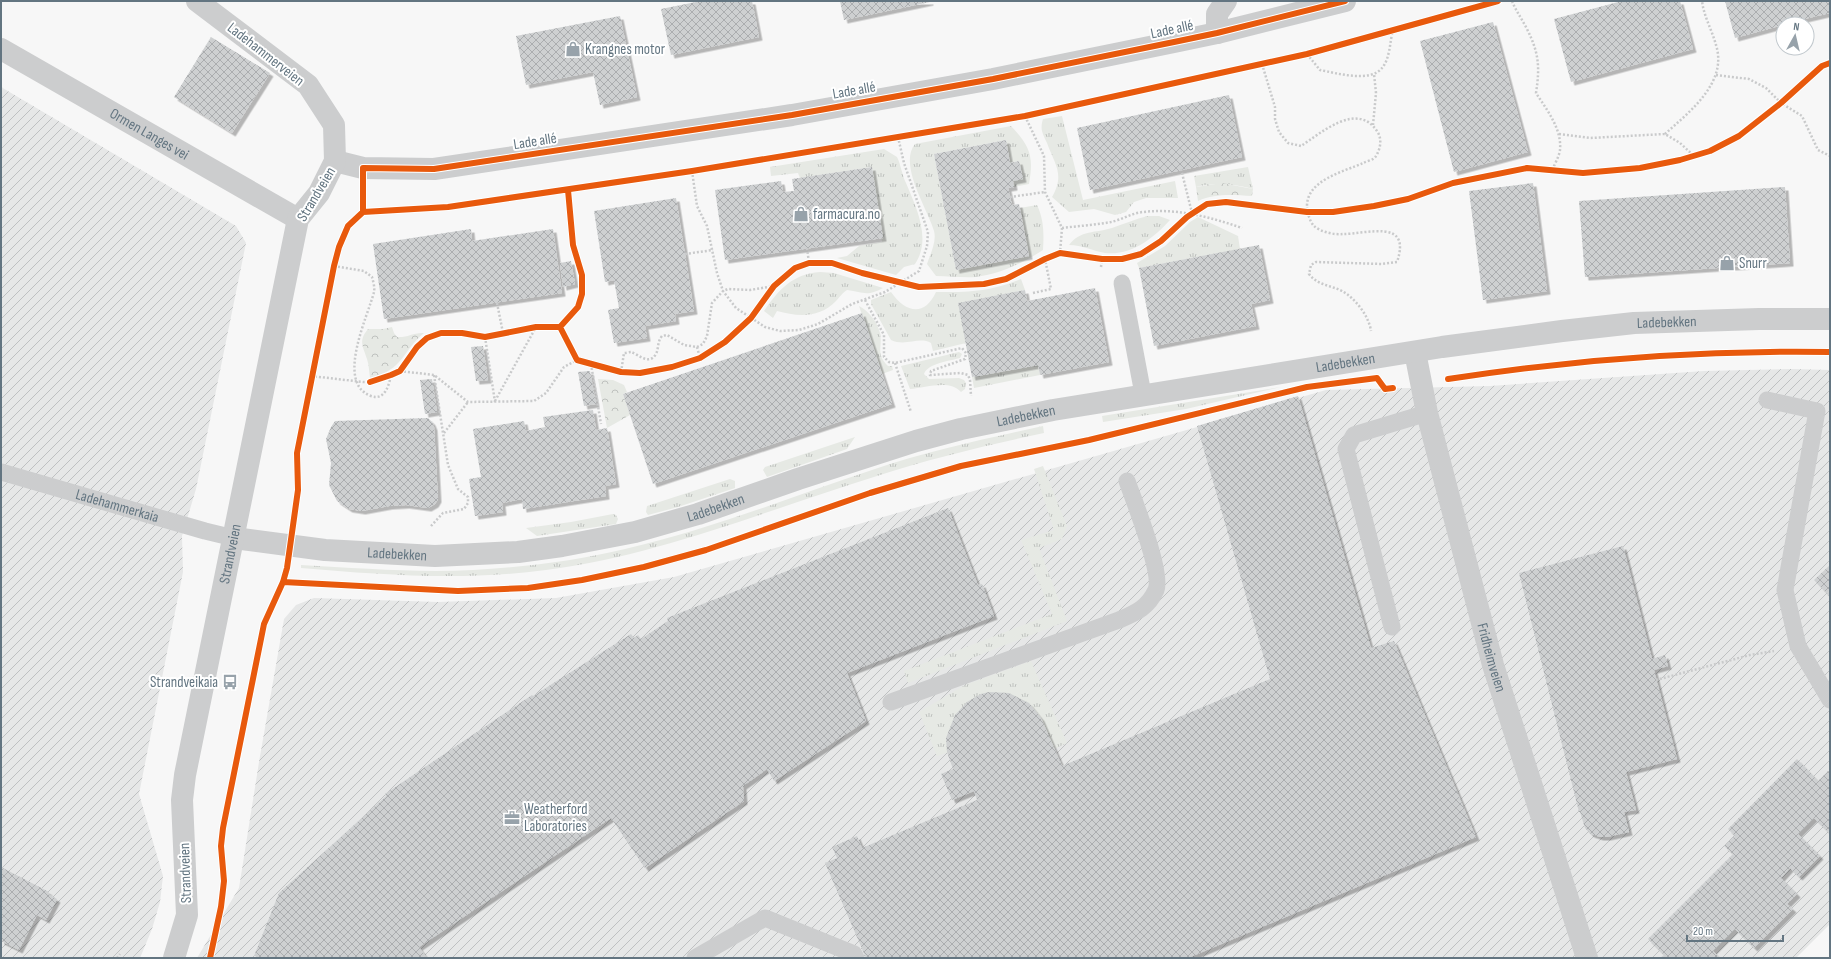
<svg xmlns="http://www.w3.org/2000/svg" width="1831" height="959" font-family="'Sofia Sans Condensed',sans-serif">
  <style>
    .industrial { fill: url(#industrial-furrows) }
    .grass { fill: url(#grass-tufts) }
    .forest { fill: url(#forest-crowns) }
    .building { fill: url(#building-cross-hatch); filter: url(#shadow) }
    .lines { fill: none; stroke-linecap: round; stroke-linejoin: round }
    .path { stroke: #c9cacb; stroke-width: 2.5; stroke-dasharray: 2 2; stroke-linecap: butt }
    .service { stroke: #cccdce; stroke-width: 17 }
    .minor { stroke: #cccdce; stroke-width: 22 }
    .tertiary { stroke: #cccdce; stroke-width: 22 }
    .cycleway-casing { stroke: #fff; stroke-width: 8 }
    .cycleway { stroke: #e8590c; stroke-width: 6 }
    .labels { text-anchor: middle; stroke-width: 4; stroke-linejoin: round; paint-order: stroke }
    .street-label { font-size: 15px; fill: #637581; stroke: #fff }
    .poi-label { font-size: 15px; fill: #637581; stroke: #fff; text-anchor: start }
  </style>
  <defs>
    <pattern id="industrial-furrows" width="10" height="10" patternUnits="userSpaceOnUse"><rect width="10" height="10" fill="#e6e7e7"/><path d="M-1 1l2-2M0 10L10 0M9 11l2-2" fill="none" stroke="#bec0c1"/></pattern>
    <pattern id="grass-tufts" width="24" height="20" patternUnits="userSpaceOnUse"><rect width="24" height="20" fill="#e6e9e4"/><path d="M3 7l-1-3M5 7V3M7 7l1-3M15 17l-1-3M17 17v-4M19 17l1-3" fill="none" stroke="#bec1be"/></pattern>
    <pattern id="forest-crowns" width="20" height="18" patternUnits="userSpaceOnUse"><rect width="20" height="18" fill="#e6e9e4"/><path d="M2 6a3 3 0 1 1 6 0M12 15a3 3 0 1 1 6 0" fill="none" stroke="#bec1be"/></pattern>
    <pattern id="building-cross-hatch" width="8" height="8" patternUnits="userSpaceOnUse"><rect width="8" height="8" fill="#ced0d1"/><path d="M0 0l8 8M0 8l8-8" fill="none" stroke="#abadaf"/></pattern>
    <filter id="shadow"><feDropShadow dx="3.5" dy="3.5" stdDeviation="0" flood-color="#0004"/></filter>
  </defs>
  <rect width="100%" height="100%" fill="#f7f7f7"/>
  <path class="industrial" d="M 1,87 L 236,226 L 246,243 L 196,489 L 182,536 L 183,572 L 139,794 L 163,876 L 160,902 L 152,929 L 140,958 L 1,958 Z
    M 1792,369 L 1830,370 L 1830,924 L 1796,958 L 197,958 L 239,888 L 259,762 L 284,619 L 296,605 L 314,598 L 438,602 L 556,598 L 674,577 L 1326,390 L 1490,386 L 1704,371 Z"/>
  <path class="grass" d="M 1062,116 L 1083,200 L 1175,181 L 1178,198 L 1146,198 L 1134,202 L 1126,212 L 1115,215 L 1094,209 L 1069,212 L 1052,197 C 1065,174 1055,165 1047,143 C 1045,139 1043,135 1042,131 C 1041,127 1042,122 1043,119 Z
    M 1011,126 C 1030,146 1034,156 1029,184 L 1014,187 L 1013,181 L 1023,178 L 1019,161 L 1010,163 L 1006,140 L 934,154 L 956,270 L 1029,256 L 1020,208 L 1037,205 C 1044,220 1044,234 1043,250 C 1023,263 1000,274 976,277 C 963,278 949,276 936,276 L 927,264 C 930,255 937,241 934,231 C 928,209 898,165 915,144 Z
    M 884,149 L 897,157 C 901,165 902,175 906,183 C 916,207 932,239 915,264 L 904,267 L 896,275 L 837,258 L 847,256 L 859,246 L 882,242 L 872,167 L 800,178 L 798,173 L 771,176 L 770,167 Z
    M 1248,167 L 1253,189 C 1231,184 1219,182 1196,187 L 1194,176 Z
    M 1148,216 L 1159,216 L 1170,220 C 1154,238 1131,256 1105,253 C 1093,251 1082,245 1069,245 C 1080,230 1096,233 1112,228 C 1124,224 1135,219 1148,216 Z
    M 1198,217 L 1238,236 L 1240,249 L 1139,268 L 1137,263 L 1165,246 L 1190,222 Z
    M 820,272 L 834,273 L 883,288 C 867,297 863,292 847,290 C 842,293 840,297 836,301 C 820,318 798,317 777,311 L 773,318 L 764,311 C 779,289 793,274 820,272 Z
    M 1021,279 L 1025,290 L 959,303 L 966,343 L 933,351 L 931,343 C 919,336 906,347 891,340 L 871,304 L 871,300 L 891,292 C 905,312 924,318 936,292 C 970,292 988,292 1021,279 Z
    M 859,306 C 868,310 878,323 880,333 C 883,347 875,353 888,366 L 892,366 L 893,370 L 882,374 Z
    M 959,352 L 962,354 L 960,358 C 950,361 928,363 924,374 L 929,379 L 959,378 L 964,380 L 966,383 L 965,389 L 961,392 C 950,379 925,388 910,389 L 901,366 Z
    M 1038,365 L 1040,375 L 974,388 L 972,377 Z
    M 1281,387 L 1186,409 L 1103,422 L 1102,416 Z
    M 1043,426 L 1044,433 C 988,445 932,458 877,476 C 767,510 661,555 546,570 C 463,581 383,575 301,568 L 301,565 C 358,568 416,573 473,570 C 524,567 575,561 625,549 C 708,530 791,497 872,470 C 928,451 985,439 1043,426 Z
    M 855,437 L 847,449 L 767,477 L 763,470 L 765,467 Z
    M 1043,466 L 1067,526 L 1062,539 L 1039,548 L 1067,621 L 908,683 L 904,671 L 1052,614 L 1021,540 L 1054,530 L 1034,469 Z
    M 730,479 L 735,481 L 735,488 L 678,507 L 648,515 L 646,512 L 647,506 Z
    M 613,514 L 616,515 L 618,519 L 616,524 L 537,536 L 526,528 L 571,522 Z
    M 1031,661 L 1067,743 L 1046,753 L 958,749 L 937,756 L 919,712 L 965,685 Z"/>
  <path class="forest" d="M 1222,183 L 1253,189 L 1252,196 C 1233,195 1216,193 1198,201 L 1196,187 Z
    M 392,327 L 394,333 L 397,337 C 407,338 414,332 424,333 C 401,352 405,369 370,378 C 369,371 369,365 367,359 C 363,346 358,341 368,329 L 383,329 Z
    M 598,379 L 613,380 L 624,385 L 627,392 L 623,394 L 630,415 L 607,428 Z"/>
  <path class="building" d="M 701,1 L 752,1 L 759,37 L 671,55 L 661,9 Z
    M 840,1 L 930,1 L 930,2 L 844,20 Z
    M 1622,1 L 1680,1 L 1693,49 L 1571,82 L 1554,19 Z
    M 1725,1 L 1830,1 L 1830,13 L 1783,24 L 1783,25 L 1735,38 Z
    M 620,16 L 637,97 L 600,105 L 593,72 L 526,85 L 516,36 Z
    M 1493,22 L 1528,152 L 1454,172 L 1420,41 Z
    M 211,37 L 270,73 L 232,133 L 174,97 Z
    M 1229,95 L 1242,157 L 1090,190 L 1077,128 Z
    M 1006,140 L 1010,163 L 1019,161 L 1023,179 L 1013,181 L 1014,187 L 1008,188 L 1012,205 L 1019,204 L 1029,256 L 956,270 L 934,154 Z
    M 872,167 L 883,238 L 725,260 L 715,190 L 781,181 L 783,192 L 794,191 L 792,179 Z
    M 1533,183 L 1547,291 L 1483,300 L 1469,191 Z
    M 1785,187 L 1790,263 L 1585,277 L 1579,201 Z
    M 676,198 L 694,311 L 675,314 L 676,321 L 645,326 L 647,338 L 614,343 L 608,310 L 619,308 L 614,280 L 605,282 L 594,211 Z
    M 471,229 L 472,241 L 553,229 L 562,293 L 384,319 L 373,244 Z
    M 1259,245 L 1270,300 L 1251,304 L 1256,326 L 1154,346 L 1139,268 Z
    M 571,261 L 575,284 L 563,287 L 560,263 Z
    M 1095,288 L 1109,362 L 1040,375 L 1038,365 L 972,377 L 958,303 L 1025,290 L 1027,301 Z
    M 862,313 L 892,404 L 653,484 L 623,394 Z
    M 483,346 L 488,380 L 476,381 L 471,347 Z
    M 590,371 L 596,404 L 584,406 L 578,372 Z
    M 432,379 L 437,412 L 425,414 L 420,380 Z
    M 1298,396 L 1371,648 L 1394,641 L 1476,837 L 1188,958 L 866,958 L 825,863 L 837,858 L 832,847 L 857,836 L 862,848 L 977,800 L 974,791 L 952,800 L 941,774 L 953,769 L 947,752 L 946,738 L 955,715 L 967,702 L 981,694 L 989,692 L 1009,693 L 1029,703 L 1041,718 L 1062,766 L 1270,679 L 1197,426 Z
    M 593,410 L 596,430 L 607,428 L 616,484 L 605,486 L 606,496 L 523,509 L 522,499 L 502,503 L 503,512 L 475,516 L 469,479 L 481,477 L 473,429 L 524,421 L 526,431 L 545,427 L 543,417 Z
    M 428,418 L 432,422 L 434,427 L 438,499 L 435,504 L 428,508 L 406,505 L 389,506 L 362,511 L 349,509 L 337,501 L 329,485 L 331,463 L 326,439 L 331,427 L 335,421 Z
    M 948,508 L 978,585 L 982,584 L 994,616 L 847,673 L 866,721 L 774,781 L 767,769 L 743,786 L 744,801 L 645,868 L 611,818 L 419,947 L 427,958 L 255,958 L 256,956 L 254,956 L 279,893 L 386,796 L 385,794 L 532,695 L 533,696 L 631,634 L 634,638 L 638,635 L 641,639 L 668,621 L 667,618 Z
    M 1623,546 L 1652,659 L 1665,655 L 1668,666 L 1654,670 L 1677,759 L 1626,772 L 1636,810 L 1624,812 L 1629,832 L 1607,837 L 1600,837 L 1591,834 L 1585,828 L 1580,812 L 1579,812 L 1519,573 Z
    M 1830,565 L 1830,597 L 1814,580 Z
    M 1797,759 L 1818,781 L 1828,771 L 1830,774 L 1830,834 L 1814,818 L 1798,834 L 1820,856 L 1799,877 L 1790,868 L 1781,878 L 1797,894 L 1787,904 L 1793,909 L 1754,948 L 1735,929 L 1713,951 L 1720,958 L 1660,958 L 1664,955 L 1648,939 L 1733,854 L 1724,846 L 1735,836 L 1728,829 Z
    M 1,867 L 49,892 L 48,894 L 57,899 L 46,920 L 37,915 L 19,950 L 1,941 Z"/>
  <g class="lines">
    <path class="path" d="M 1512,1 C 1516,11 1522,19 1527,29 C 1539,53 1540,67 1536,93 C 1547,110 1562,129 1560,150 C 1559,157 1554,165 1552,171
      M 1307,54 L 1320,70 C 1336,73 1370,83 1382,68 C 1390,59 1390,41 1393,29
      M 1262,64 L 1275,107 L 1275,119 L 1279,132 L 1288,143 L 1301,146 C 1321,133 1357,101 1377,131 C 1382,138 1381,148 1376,156 C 1374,160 1367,161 1363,163 C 1343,172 1307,180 1307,206 C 1307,212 1310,222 1314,226 C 1321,232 1334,235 1343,234 C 1367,234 1412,218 1397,262 L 1382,264 L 1316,262 L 1311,265 L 1309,274 C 1317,285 1330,285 1342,291 C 1355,298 1369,316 1371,331
      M 1716,75 L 1749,79 L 1766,88 L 1781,103 L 1802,116 L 1818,150 L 1830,156
      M 1025,116 L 1044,156 L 1045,192 L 1062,228 L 1060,253
      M 1373,125 L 1376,93 L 1374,74
      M 1559,134 L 1590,138 L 1665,134 L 1680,143 L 1694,156
      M 1665,134 C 1689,112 1728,83 1716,45 C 1712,30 1704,17 1702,1
      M 1181,169 L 1192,213
      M 692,171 L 697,206 L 707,226 L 717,273 L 723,291 L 736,308 L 765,327 L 780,331 L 799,330 L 818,324 L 852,304 L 885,292 L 919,271 L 927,246 L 928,232 L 904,163 L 898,137
      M 1010,197 L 1045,192
      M 1062,228 C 1078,226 1095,225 1111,222 C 1121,220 1132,213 1143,212 C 1177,208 1210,217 1242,228
      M 807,248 L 809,263
      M 685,254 L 713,250
      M 334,266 L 364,271 L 372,277 C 373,281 375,287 374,292 C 368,316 335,383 371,396 C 385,401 389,385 391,375
      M 1101,267 L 1102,259
      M 1033,293 L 1051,289 L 1045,259
      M 865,300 L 884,335 L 884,357 L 889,362 L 895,363 L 962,348 L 966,353 L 965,359 L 931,371 L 930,375 L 961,373 L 968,375 L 970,380 L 971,396
      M 497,303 L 503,333
      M 485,337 L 495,402
      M 697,347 L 700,358
      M 895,363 L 911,412
      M 591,364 L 601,424
      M 400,371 L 434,375 L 468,402 L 534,401 L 546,393 L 564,367 L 577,360
      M 621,372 L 624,353 C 626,353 629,352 631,352 C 638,354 649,366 656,354 C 659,348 657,342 662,336 L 667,335 L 684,345 L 697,347 L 703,344 L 707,336 L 712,303 L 723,291 L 728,289 L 750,290 L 774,286
      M 311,376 L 363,382 L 370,382
      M 495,401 L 536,327
      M 444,433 L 468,402
      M 431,526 L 443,513 L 464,509 L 468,503 L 468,497 L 458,489 L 448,465 L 434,375
      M 1656,680 L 1750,655 L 1774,651
      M 117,958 L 120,954"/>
    <g class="service">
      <path d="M 1122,283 L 1143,394"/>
      <path d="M 1767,400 L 1817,411 L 1785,590 L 1798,646 L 1830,700"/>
      <path id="s1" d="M 1,472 L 205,531 L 234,538"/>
      <path d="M 1392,627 L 1346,449 L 1354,435 L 1427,413"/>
      <path d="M 891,702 L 1119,620 C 1135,613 1148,608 1156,590 C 1163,573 1134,501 1127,481"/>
      <path d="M 695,958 L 765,918 L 854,954 L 856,958"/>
    </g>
    <g class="minor">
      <path d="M 1217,33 L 1217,14 L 1226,1"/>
      <path id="s2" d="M 1,49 L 298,219"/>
      <path d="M 335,161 L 363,168 L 434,169 L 792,115 L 993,79 L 1174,42 L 1217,33 L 1345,1"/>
      <path id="s3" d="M 1415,352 L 1427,413 L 1493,665 L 1587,958"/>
      <path id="s4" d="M 234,538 L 325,550 L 435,556 L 518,552 L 562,546 L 635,532 L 698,514 L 798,479 L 916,441 L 961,429 L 1053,410 L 1442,347 L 1562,331 L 1634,323 L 1759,319 L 1830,319"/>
    </g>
    <path class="tertiary" id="s5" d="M 174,958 L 187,915 L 182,800 L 185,775 L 298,219 L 319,193 L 335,161 L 334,125 L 308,85 L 197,1"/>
    <defs>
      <path id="cycleway" d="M 363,212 L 363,168 L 434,169 L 792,115 L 993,79 L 1174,42 L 1217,33 L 1345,1
        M 560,327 L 577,360 L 621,372 L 640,373 L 672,367 L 700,358 L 725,342 L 751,318 L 774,286 L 795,268 L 809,263 L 832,263 L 862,273 L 919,287 L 984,284 L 1006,279 L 1045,259 L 1060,253 L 1102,259 L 1122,259 L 1141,254 L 1161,241 L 1187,217 L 1207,204 L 1226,202 L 1307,212 L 1333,212 L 1374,206 L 1408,199 L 1453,183 L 1527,168 L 1583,173 L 1640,168 L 1680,160 L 1710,151 L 1739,136 L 1781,103 L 1822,66 L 1830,63
        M 1448,379 C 1576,359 1700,350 1830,352
        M 370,382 L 391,375 L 400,371 L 417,347 L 427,338 L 441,333 L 462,333 L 485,337 L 536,327 L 560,327 L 578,307 L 582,294 L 582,275 L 573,245 L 568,190
        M 283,582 L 458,591 L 528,588 L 582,580 L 644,567 L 706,550 L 870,493 L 961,466 L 1089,440 L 1307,387 L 1377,378 L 1385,389 L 1393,388
        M 210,958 L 221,907 L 224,881 L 221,846 L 223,828 L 264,624 L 283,582 L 287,568 L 298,490 L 297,453 L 334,266 L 339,247 L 348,226 L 363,212 L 448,207 L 692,171 L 1025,116 L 1307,54 L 1498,1"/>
    </defs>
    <use href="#cycleway" class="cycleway-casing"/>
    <use href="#cycleway" class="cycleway"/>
  </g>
  <defs>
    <symbol id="shop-bare" viewBox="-9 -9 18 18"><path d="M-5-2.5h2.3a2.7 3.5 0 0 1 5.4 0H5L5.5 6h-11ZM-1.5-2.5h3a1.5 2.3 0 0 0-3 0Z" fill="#97a2aa" stroke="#fff" stroke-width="2.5" paint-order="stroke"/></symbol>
    <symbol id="bus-bare" viewBox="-9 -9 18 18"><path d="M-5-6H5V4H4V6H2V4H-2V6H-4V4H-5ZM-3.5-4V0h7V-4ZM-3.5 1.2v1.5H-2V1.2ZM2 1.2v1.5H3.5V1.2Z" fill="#97a2aa" stroke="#fff" stroke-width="2.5" paint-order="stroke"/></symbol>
    <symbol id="office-bare" viewBox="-9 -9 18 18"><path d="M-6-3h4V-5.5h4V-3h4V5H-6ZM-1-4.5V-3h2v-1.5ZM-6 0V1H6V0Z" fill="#97a2aa" stroke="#fff" stroke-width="2.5" paint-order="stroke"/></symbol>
  </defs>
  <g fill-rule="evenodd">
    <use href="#shop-bare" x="562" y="38" width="22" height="22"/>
    <use href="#shop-bare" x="790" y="203" width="22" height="22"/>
    <use href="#shop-bare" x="1716" y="252" width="22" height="22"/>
    <use href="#bus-bare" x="219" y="671" width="22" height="22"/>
    <use href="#office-bare" x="501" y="807" width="22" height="22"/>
  </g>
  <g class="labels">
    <g class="street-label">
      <text transform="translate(1172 29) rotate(-12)" y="5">Lade allé</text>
      <text transform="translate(266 54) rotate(38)" y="5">Ladehammerveien</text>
      <text transform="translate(854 90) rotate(-10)" y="5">Lade allé</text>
      <text dy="5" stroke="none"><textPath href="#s2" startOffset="171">Ormen Langes vei</textPath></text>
      <text transform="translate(535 141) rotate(-9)" y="5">Lade allé</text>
      <text transform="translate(316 194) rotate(-59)" y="5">Strandveien</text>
      <text dy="5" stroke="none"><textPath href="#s4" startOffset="1460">Ladebekken</textPath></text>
      <text dy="5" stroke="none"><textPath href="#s4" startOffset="1136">Ladebekken</textPath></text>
      <text dy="5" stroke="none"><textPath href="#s4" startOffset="812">Ladebekken</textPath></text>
      <text dy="5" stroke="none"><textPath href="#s1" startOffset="121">Ladehammerkaia</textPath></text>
      <text dy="5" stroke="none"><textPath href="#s4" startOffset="488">Ladebekken</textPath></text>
      <text dy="5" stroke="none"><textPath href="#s5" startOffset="411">Strandveien</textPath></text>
      <text dy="5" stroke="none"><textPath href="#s4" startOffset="164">Ladebekken</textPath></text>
      <text dy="5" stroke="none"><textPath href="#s3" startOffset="315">Fridheimveien</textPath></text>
      <text transform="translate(185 873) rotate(-92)" y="5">Strandveien</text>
    </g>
    <g class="poi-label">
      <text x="585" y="54">Krangnes motor</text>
      <text x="813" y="219">farmacura.no</text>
      <text x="1739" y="268">Snurr</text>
      <text x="218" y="687" text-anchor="end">Strandveikaia</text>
      <text x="524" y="814">Weatherford<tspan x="524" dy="17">Laboratories</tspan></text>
    </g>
  </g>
  <rect width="1831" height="959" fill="none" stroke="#637581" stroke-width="4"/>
  <g transform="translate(1795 36) rotate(8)"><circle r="19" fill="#ffffff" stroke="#c1c8cd"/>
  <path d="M0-3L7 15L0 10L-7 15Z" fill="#97a2aa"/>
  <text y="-6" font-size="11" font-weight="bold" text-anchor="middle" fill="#637581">N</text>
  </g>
  <path d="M1687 935v6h96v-6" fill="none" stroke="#637581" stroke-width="2"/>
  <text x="1693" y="935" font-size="12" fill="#637581" stroke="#ffffff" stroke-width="3" paint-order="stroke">20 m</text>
</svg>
